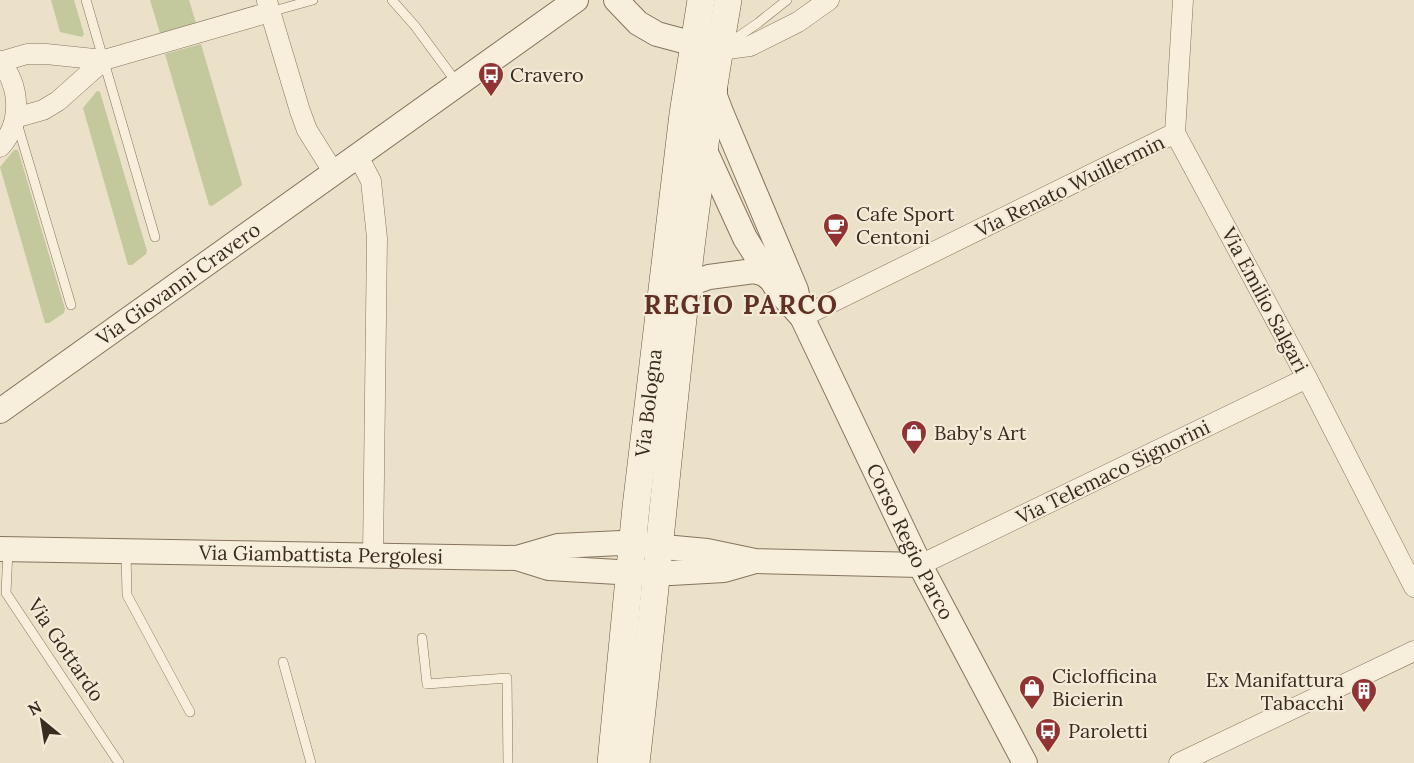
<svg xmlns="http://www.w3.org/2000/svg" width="1414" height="763" font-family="Lora,serif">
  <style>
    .garden { fill: #c3c99c }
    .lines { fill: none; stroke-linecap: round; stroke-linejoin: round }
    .service-casing { stroke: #86745e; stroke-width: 10 }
    .minor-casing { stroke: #86745e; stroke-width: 21 }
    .tertiary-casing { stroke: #86745e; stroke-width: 26 }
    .secondary-casing { stroke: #685541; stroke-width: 28 }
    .service { stroke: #f7efdb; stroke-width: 9 }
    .minor { stroke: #f7efdb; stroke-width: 20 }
    .tertiary { stroke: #f7efdb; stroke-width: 24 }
    .secondary { stroke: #f7efdb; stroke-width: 27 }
    .labels { text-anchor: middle; stroke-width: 4.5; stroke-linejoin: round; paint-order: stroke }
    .poi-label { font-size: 20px; fill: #382c21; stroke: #f3ebd7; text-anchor: start }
    .street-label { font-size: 20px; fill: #382c21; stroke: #f3ebd7 }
    .district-label { font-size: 26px; font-weight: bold; letter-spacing: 1.5px; fill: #613123; stroke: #f3ebd7 }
  </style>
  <rect width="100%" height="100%" fill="#ebe1c8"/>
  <path class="garden" d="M 51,0 L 74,0 L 84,34 L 82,37 L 60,32 Z
    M 150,0 L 189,0 L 196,23 L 160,33 Z
    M 201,44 L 242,184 L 241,186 L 212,206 L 209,205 L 165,54 Z
    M 97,91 L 100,92 L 147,251 L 146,254 L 132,265 L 128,265 L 83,108 Z
    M 14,150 L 18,150 L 65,309 L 64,313 L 49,323 L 45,323 L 0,167 Z"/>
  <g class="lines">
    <defs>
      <path id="service" d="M 86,0 L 155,237
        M 392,0 L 415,26 L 457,83
        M 270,12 L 313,0
        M 726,45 L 758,23 L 787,0
        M 17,123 L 71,305
        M 8,550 L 6,593 L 119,763
        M 126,553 L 127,595 L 190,712
        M 422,638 L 427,684 L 507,678 L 508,763
        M 283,662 L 311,763"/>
      <path id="minor" d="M 1183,0 L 1175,133 L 1307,378 L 1414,587
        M 267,1 L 300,111 L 307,130 L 334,173
        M 720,50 L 750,46 L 798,22 L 829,0
        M 0,61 C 20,86 23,122 0,147
        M 0,62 L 27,54 L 46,54 L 104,60 L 270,12
        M 15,118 L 43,110 L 58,101 L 104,60
        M 358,156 L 371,181 L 377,238 L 373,555
        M 802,317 L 1175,133
        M 920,565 L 1307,378
        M 1179,763 L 1414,651"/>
      <g id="tertiary">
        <path d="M 616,0 L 638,23 L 657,34 L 713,49"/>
        <path id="s1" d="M 715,85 L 715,96 L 721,112 L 796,290 L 802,317 L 920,565 L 1025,763"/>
        <path d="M 702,144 L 745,238 L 779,292 L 801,316"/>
        <path d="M 687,295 L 695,282 L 709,277 L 754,271 L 764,274 L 769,278"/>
        <path id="s2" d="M 0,411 L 576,0"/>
        <path id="s3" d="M 0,549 L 517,558 L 558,546 L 621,543 L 707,551 L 755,561 L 920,565"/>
        <path d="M 517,558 L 549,568 L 618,572 L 671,573 L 724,570 L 752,562"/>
      </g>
      <g id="secondary">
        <path id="s4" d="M 611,763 L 636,507 L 683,114 L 701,0"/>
        <path d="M 636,763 C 656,591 671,419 691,247 C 701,165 714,82 728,0"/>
      </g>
    </defs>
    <use href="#service" class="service-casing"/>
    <use href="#minor" class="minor-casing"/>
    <use href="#tertiary" class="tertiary-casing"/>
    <use href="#secondary" class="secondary-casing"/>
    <use href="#service" class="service"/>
    <use href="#minor" class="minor"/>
    <use href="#tertiary" class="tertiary"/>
    <use href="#secondary" class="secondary"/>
  </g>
  <defs>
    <symbol id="bus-pin" viewBox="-11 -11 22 30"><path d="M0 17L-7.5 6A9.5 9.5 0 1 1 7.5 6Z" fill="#913333" stroke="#f3ebd7"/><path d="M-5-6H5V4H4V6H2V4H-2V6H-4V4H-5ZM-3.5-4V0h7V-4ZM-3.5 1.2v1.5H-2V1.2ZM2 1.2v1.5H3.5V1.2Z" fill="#fff"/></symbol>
    <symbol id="cafe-pin" viewBox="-11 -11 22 30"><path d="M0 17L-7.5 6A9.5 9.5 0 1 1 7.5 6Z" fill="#913333" stroke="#f3ebd7"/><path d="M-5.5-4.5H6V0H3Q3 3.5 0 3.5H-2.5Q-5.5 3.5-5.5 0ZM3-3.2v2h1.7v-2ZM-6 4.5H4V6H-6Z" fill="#fff"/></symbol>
    <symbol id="shop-pin" viewBox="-11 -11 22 30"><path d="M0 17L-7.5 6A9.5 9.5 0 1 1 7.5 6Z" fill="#913333" stroke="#f3ebd7"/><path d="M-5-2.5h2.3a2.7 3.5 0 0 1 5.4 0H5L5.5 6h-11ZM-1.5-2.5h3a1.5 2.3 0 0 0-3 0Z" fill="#fff"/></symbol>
    <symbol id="building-pin" viewBox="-11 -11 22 30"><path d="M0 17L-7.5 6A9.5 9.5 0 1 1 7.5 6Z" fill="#913333" stroke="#f3ebd7"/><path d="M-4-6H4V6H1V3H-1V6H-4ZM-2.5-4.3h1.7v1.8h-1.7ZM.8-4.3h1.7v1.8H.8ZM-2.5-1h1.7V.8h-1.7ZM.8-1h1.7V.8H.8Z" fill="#fff"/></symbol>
  </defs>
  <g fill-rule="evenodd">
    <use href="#bus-pin" x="476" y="60" width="30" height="40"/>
    <use href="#cafe-pin" x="821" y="211" width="30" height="40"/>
    <use href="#shop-pin" x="899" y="418" width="30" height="40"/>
    <use href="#shop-pin" x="1017" y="673" width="30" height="40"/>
    <use href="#building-pin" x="1349" y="676" width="30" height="40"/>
    <use href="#bus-pin" x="1033" y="716" width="30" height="40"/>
  </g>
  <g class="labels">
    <g class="poi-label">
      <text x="510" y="82">Cravero</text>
      <text x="856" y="221">Cafe Sport<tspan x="856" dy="23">Centoni</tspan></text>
      <text x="934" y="440">Baby's Art</text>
      <text x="1052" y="683">Ciclofficina<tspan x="1052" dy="23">Bicierin</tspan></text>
      <text x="1344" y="687" text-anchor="end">Ex Manifattura<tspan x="1344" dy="23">Tabacchi</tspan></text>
      <text x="1068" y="738">Paroletti</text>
    </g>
    <g class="street-label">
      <text transform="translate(1070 186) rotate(-26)" y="7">Via Renato Wuillermin</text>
      <text dy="7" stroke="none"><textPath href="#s2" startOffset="219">Via Giovanni Cravero</textPath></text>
      <text transform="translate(1265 300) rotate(62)" y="7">Via Emilio Salgari</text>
      <text dy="7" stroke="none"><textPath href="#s4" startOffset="362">Via Bologna</textPath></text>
      <text transform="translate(1113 472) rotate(-26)" y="7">Via Telemaco Signorini</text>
      <text dy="7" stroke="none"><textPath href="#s1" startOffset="498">Corso Regio Parco</textPath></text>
      <text dy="7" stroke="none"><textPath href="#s3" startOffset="321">Via Giambattista Pergolesi</textPath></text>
      <text transform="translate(66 650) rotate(56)" y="7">Via Gottardo</text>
    </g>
    <g class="district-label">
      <text x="741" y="314">REGIO PARCO</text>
    </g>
  </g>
  <g transform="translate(42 721) rotate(330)" stroke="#f3ebd7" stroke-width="4.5" paint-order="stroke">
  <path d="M0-4.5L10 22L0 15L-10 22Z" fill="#382c21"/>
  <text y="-9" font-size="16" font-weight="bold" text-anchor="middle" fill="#382c21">N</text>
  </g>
</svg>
